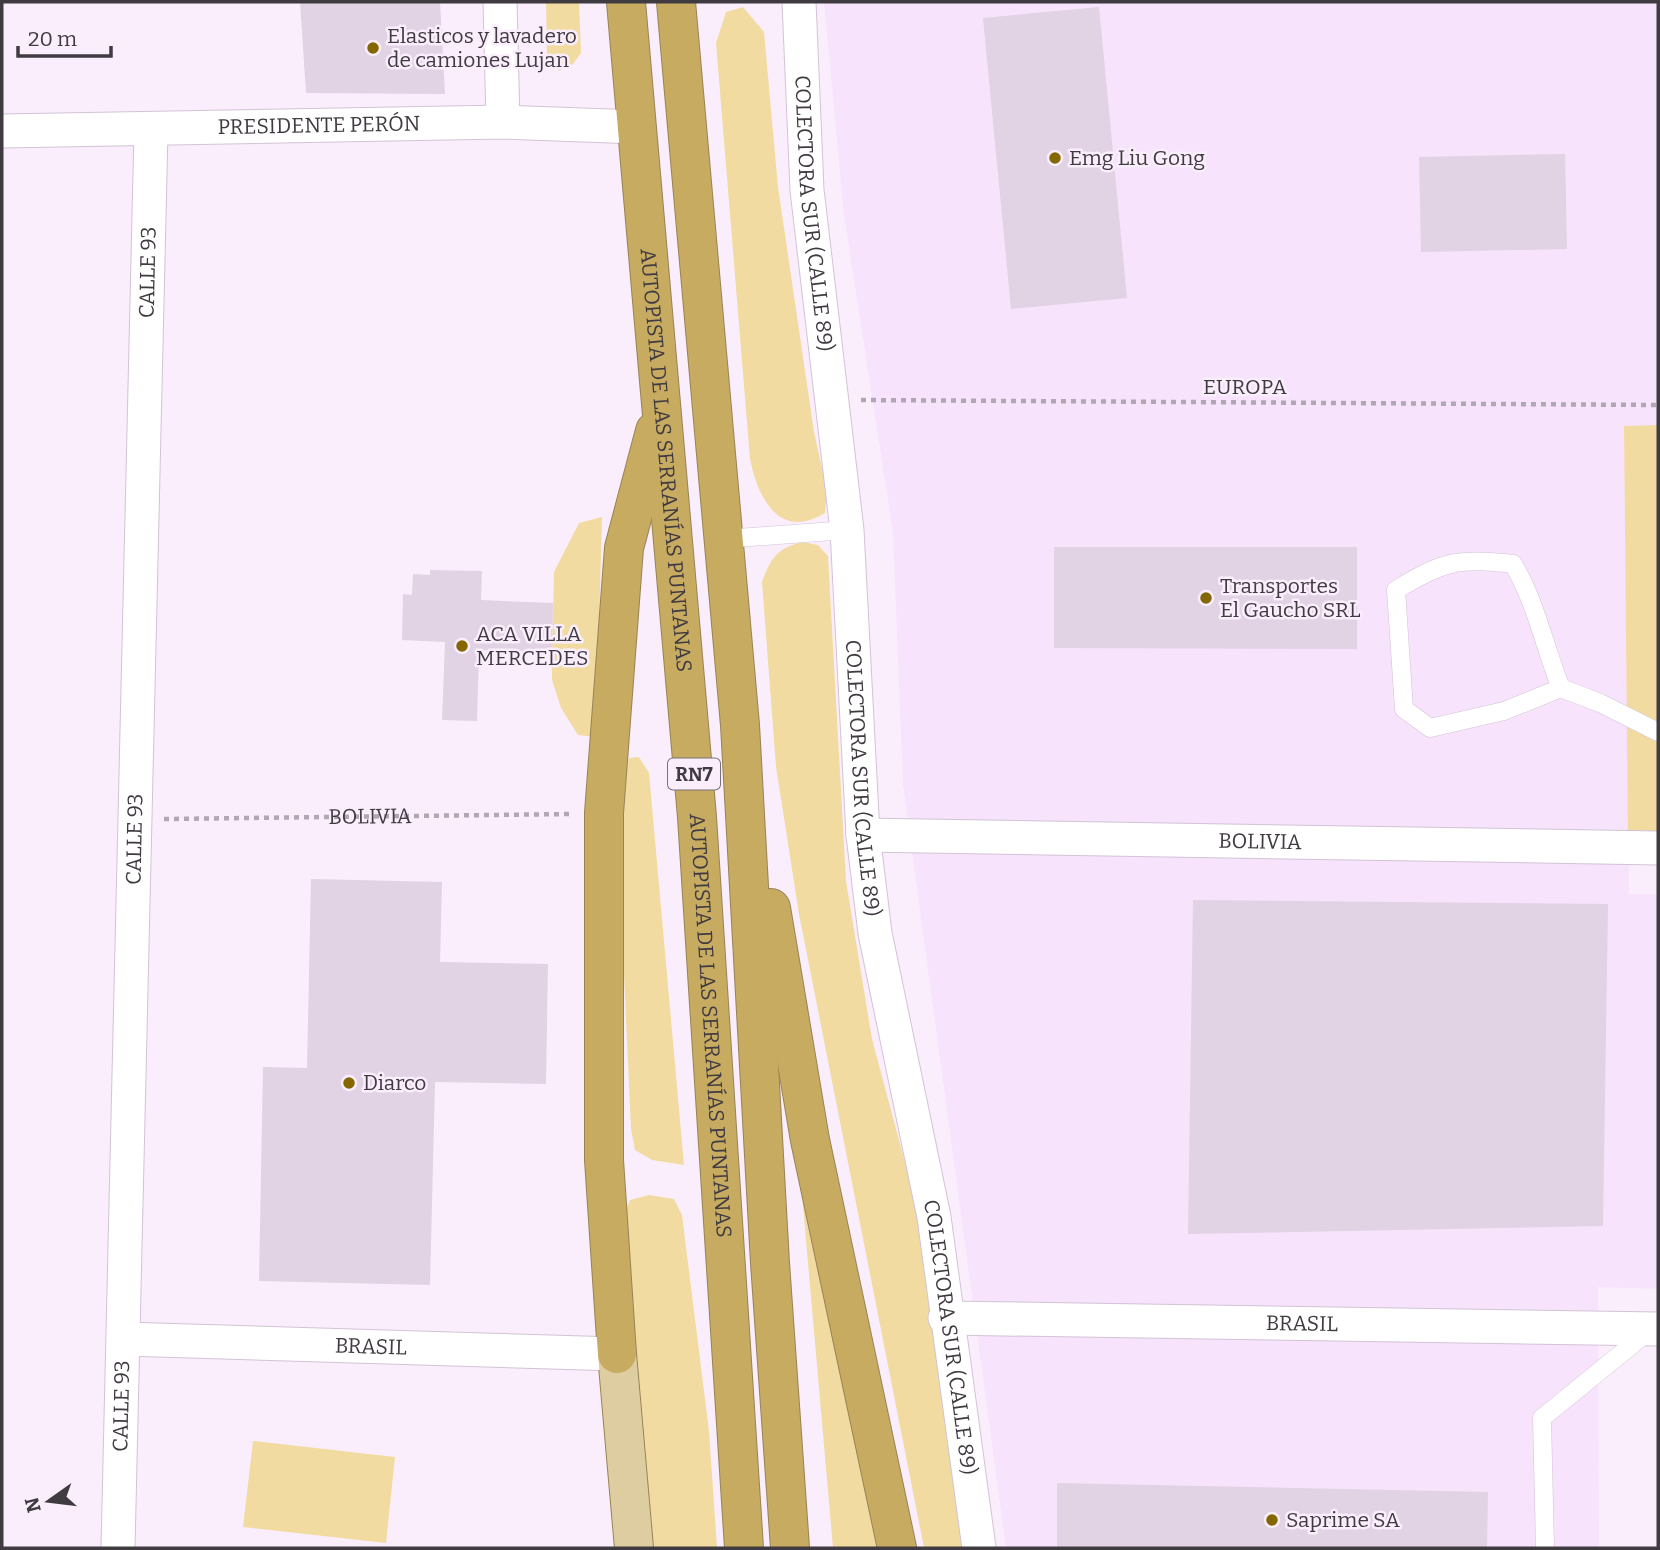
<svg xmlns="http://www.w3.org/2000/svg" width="1660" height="1550" font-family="Bitter,serif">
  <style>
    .built { fill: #f7e3fc }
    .green { fill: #f2dba1 }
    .building { fill: #e1d2e4 }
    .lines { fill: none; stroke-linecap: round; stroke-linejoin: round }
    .lane-casing { stroke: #d2c3d5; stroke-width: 19 }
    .street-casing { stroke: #d2c3d5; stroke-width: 35 }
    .primary-casing { stroke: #988356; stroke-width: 40 }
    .highway-casing { stroke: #988356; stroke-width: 40 }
    .path { stroke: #b0a7b2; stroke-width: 4.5; stroke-dasharray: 5 5; stroke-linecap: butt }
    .lane { stroke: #fff; stroke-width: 18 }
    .street { stroke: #fff; stroke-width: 33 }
    .primary { stroke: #ddcda0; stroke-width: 38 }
    .highway { stroke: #c7ab61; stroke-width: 38 }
    .poi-dot { fill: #846700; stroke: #faeefd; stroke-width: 2.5 }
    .labels { text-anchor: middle; stroke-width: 5; stroke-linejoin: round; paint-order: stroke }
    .shield { fill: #faeefd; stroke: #787079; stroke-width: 2 }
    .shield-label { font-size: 19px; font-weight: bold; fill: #403a41 }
    .poi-label { font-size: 21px; fill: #403a41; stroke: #faeefd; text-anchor: start }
    .street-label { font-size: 21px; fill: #403a41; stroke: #faeefd }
  </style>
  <rect width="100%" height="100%" fill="#faeefd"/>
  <path class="built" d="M 824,2 L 1658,2 L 1658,425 L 1624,427 L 1629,894 L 1658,894 L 1658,1289 L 1598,1287 L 1599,1548 L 1006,1548 L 903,785 L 893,533 L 844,215 Z"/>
  <path class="green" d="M 546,2 L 579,2 L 581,53 L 573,64 L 559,71 L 547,56 Z
    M 743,7 L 764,32 L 778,187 L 814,432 L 827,491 L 825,513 C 779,541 758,498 750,459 L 716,43 L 726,12 Z
    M 1658,425 L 1658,848 L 1628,848 L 1624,426 Z
    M 602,517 L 596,737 L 578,735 L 561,708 L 552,680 L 552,653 L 554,572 L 579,523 Z
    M 802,542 L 818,545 L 828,556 L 846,881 L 872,1039 L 923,1230 L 963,1548 L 924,1548 L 799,914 L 776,767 L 762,582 C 771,558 776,549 802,542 Z
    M 639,757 L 649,773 L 684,1165 L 652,1160 L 635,1150 L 631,1129 L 618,841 L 622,792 L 629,758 Z
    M 798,1149 L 878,1548 L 833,1548 Z
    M 649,1195 L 674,1199 L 682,1215 L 709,1431 L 717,1548 L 648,1548 L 625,1212 L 630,1200 Z
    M 253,1441 L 395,1457 L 386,1543 L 243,1527 Z"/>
  <path class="building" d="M 300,2 L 440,2 L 445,94 L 306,93 Z
    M 1099,7 L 1127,298 L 1011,309 L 983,18 Z
    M 1565,154 L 1567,249 L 1421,252 L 1419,157 Z
    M 1054,547 L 1357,547 L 1357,649 L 1054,648 Z
    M 430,570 L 482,571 L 481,600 L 553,603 L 552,653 L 479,650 L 477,721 L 442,720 L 445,642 L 402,640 L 403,594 L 412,595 L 413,574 L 430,575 Z
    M 311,879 L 442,882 L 440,962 L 548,964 L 546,1084 L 435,1082 L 430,1285 L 259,1281 L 263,1067 L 307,1068 Z
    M 1193,900 L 1608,904 L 1603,1226 L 1188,1234 Z
    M 1057,1483 L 1488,1492 L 1487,1548 L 1057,1548 Z"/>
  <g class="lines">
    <defs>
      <path id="lane" d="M 724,539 L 847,530
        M 1561,688 C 1544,646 1536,602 1513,564 C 1459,557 1441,562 1396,590 L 1404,709 L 1430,728 L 1504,711 L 1561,688 L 1600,703 L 1658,732
        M 1545,1548 L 1542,1418 L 1649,1331"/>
      <g id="street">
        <path d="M 500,2 L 503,122"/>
        <path id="s2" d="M 799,2 L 807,190 L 847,530 L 863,835 L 875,933 L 934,1217 L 979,1548"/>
        <path id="s3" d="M 2,131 L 503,122 L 637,127"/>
        <path id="s4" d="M 863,835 L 1658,848"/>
        <path id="s5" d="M 945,1318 L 1658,1329"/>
        <path id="s6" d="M 124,1339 L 617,1354"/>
        <path id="s7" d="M 118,1548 L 151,130"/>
      </g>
      <path id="primary" d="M 617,1354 L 634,1548"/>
      <g id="highway">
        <path id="s8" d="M 626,2 L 697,817 L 744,1548"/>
        <path d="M 676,2 L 740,725 L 770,1263 L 790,1548"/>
        <path d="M 771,908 L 810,1140 L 897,1548"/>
        <path d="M 617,1354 L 604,1160 L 604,813 L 624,548 L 655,431"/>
      </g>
    </defs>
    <use href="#lane" class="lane-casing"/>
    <use href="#street" class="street-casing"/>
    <use href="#primary" class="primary-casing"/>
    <use href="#highway" class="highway-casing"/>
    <g class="path">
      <path d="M 861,400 L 1658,405"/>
      <path id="s1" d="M 164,819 L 572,814"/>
    </g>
    <use href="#lane" class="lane"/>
    <use href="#street" class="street"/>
    <use href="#primary" class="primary"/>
    <use href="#highway" class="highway"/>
  </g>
  <g class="poi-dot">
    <circle cx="373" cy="48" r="7"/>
    <circle cx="1055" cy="158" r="7"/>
    <circle cx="1206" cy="598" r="7"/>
    <circle cx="462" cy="646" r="7"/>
    <circle cx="349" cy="1083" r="7"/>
    <circle cx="1272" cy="1520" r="7"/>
  </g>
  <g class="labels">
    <rect class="shield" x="668" y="758.5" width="52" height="31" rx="5"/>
    <g class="shield-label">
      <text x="694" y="781">RN7</text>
    </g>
    <g class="poi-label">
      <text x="387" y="43">Elasticos y lavadero<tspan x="387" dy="24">de camiones Lujan</tspan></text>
      <text x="1069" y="165">Emg Liu Gong</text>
      <text x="1220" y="593">Transportes<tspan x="1220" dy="24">El Gaucho SRL</tspan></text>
      <text x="476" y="641">ACA VILLA<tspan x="476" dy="24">MERCEDES</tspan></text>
      <text x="363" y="1090">Diarco</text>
      <text x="1286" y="1527">Saprime SA</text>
    </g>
    <g class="street-label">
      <text dy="7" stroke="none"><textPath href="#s3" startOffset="317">PRESIDENTE PERÓN</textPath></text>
      <text dy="7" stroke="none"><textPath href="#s2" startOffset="212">COLECTORA SUR (CALLE 89)</textPath></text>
      <text dy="7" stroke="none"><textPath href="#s7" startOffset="1276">CALLE 93</textPath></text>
      <text x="1245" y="394">EUROPA</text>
      <text dy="7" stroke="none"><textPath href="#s8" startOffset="460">AUTOPISTA DE LAS SERRANÍAS PUNTANAS</textPath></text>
      <text dy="7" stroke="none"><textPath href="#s2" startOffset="779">COLECTORA SUR (CALLE 89)</textPath></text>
      <text dy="7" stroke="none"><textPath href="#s1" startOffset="206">BOLIVIA</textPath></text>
      <text dy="7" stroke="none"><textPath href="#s7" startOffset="709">CALLE 93</textPath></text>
      <text dy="7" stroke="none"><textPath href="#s4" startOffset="397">BOLIVIA</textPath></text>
      <text dy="7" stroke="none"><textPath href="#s8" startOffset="1027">AUTOPISTA DE LAS SERRANÍAS PUNTANAS</textPath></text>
      <text dy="7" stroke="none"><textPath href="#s5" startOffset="357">BRASIL</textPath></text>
      <text dy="7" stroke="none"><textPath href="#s2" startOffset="1346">COLECTORA SUR (CALLE 89)</textPath></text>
      <text dy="7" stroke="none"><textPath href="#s6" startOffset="247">BRASIL</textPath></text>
      <text dy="7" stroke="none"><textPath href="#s7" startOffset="142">CALLE 93</textPath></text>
    </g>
  </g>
  <rect width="1660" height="1550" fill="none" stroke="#403a41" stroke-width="7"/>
  <g transform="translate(49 1501) rotate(256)" stroke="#faeefd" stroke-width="5" paint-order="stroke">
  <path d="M0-5L12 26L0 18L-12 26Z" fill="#403a41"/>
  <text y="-10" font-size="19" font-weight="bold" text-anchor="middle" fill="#403a41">N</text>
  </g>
  <path d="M18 46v10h93v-10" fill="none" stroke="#403a41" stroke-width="3.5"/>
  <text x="28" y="46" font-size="21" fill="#403a41" stroke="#faeefd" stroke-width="5" paint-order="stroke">20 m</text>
</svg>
